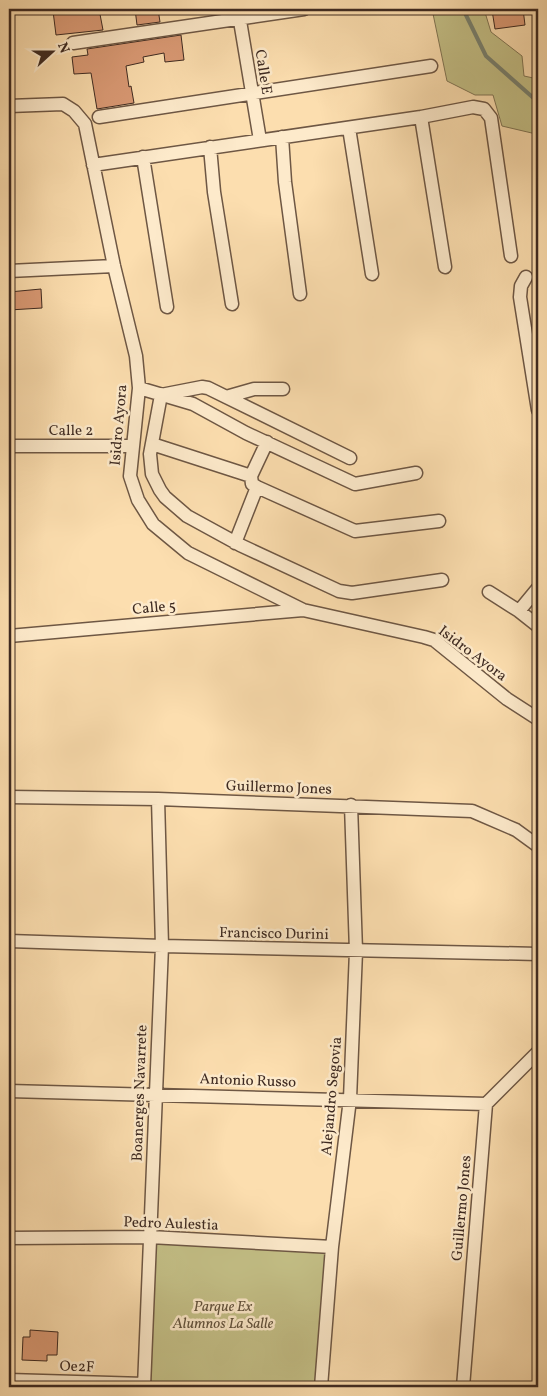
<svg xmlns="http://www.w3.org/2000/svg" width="547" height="1396" font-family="Vollkorn,serif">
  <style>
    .green { fill: #c4c087; stroke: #817554 }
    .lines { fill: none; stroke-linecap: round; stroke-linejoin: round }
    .stream { stroke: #798271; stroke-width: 4 }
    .building { fill: #da9a75; stroke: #3e2a21 }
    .street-casing { stroke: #6e5744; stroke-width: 15 }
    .street { stroke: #fdeacb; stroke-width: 12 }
    .labels { text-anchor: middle; stroke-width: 5; stroke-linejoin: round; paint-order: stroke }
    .street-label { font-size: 15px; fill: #3e2a21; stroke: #fdeacb }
    .park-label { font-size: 15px; font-style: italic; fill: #60503a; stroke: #fdeacb }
  </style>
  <rect width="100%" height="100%" fill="#fcdeaf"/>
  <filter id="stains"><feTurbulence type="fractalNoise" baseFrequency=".004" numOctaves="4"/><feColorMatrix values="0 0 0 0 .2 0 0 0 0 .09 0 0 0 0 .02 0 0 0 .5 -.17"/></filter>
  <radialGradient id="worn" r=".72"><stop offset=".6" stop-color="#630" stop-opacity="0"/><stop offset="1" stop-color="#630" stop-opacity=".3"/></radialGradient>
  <path class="green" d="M 432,9 L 484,9 L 491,32 L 522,56 L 524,76 L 538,79 L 538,136 L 536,134 L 502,126 L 493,95 L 475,95 L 447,81 Z
    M 150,1237 L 332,1247 L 321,1387 L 150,1387 Z"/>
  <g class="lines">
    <path class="stream" d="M 463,9 L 486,56 L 538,102"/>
  </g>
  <path class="building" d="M 77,9 L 99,9 L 103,30 L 56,35 L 53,11 Z
    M 135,9 L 158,9 L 160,22 L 137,25 Z
    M 502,9 L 523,9 L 525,25 L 495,29 L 492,10 Z
    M 181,35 L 184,60 L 165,62 L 164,53 L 143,57 L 144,62 L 126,66 L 129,87 L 131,86 L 134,103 L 97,109 L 91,73 L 74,74 L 72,57 L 88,55 L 87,49 Z
    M 41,289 L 42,308 L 9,310 L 9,292 Z
    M 30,1330 L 58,1332 L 57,1355 L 47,1355 L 47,1361 L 22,1360 L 23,1337 L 30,1337 Z"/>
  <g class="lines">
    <defs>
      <path id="street" d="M 238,9 L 260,140
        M 73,43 L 304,9
        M 9,106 L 63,104 L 74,111 L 85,124 L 114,266 L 136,356 L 139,388 L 130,476 L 138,500 L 153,524 L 188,553 L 303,610 L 424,637 L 434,640 L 507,699 L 538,719
        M 99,117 L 431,66
        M 421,117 L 445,267
        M 349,128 L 372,274
        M 282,137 L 285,182 L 300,294
        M 210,147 L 214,192 L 232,304
        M 143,157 L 167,307
        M 93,165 L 421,117 L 473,107 L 484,109 L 491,118 L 511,256
        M 9,271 L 114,266
        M 526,277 L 521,286 L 520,297 L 538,410
        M 139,388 L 193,404 L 246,433 L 355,484 L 416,473
        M 226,397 L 254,389 L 283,389
        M 267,442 L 251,476 L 252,484 L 257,487 L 355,531 L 439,521
        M 152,444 L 251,476
        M 9,446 L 132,446
        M 350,458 L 208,388 L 202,387 L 161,395 L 150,454 L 152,474 L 160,490 L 165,497 L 187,516 L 240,545 L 339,591 L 352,593 L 442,580
        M 235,543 L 257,487
        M 489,592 L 519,611 L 538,626
        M 519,611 L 538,588
        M 9,636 L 303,610
        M 9,797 L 158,799 L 472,811 L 516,830 L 538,846
        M 9,941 L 162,946 L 538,954
        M 9,1091 L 486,1104
        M 9,1238 L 150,1237 L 332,1247
        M 9,1380 L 144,1384
        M 144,1387 L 162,946 L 158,799
        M 321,1387 L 332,1247 L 350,1099 L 356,951 L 351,805
        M 463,1387 L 486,1104 L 538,1052"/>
    </defs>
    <use href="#street" class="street-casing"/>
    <use href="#street" class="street"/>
  </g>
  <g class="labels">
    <g class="street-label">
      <text transform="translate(264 72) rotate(81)" y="5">Calle E</text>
      <text transform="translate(118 425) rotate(-85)" y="5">Isidro Ayora</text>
      <text x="71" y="435">Calle 2</text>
      <text transform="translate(154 607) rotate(-5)" y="5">Calle 5</text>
      <text transform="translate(473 653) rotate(37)" y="5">Isidro Ayora</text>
      <text transform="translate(279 787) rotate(2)" y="5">Guillermo Jones</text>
      <text transform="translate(274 933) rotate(1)" y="5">Francisco Durini</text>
      <text transform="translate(248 1080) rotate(2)" y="5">Antonio Russo</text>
      <text transform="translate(139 1093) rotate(-88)" y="5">Boanerges Navarrete</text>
      <text transform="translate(331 1096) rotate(-85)" y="5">Alejandro Segovia</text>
      <text transform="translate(461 1208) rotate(-85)" y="5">Guillermo Jones</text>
      <text transform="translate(171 1223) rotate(2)" y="5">Pedro Aulestia</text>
      <text transform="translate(77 1366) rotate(2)" y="5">Oe2F</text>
    </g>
    <g class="park-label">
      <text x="223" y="1311">Parque Ex<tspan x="223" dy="17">Alumnos La Salle</tspan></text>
    </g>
  </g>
  <rect width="547" height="1396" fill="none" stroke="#fcdeaf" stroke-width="30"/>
  <rect x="10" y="10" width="527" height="1376" fill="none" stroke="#3e2a21" stroke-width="2.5"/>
  <rect x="15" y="15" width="517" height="1366" fill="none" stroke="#3e2a21"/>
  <g transform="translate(52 52) rotate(69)" stroke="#fdeacb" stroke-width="4" paint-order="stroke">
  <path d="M0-4L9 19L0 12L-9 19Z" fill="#3e2a21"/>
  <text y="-8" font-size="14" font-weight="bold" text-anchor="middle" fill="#3e2a21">N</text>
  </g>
  <rect width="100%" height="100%" filter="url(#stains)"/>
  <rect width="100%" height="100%" fill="url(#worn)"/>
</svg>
